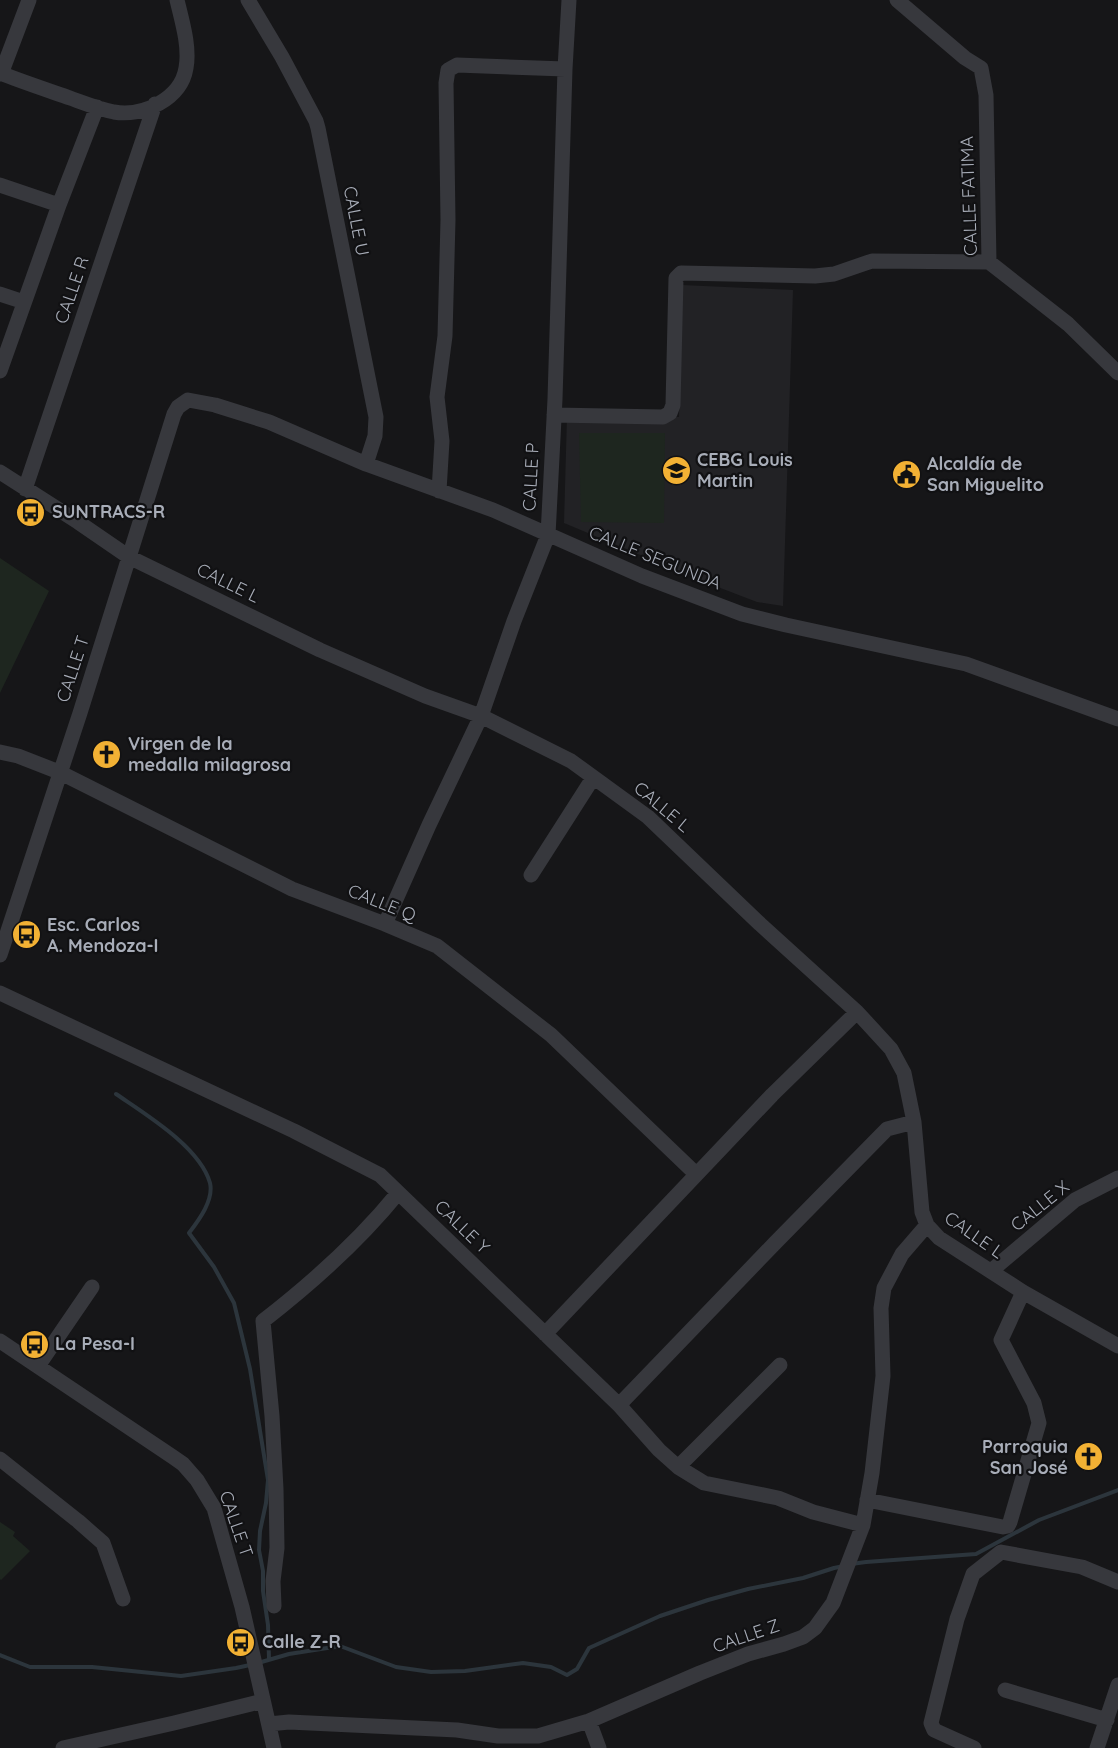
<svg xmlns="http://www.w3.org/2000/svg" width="1118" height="1748" font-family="Quicksand,sans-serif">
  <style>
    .built { fill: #222225 }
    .green { fill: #1e261f }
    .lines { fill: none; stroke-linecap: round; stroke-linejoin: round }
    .stream { stroke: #2c353c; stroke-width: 4 }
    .minor { stroke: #37383d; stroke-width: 15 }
    .labels { text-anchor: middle; stroke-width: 4.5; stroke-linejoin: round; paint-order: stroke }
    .street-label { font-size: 18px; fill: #a8adb8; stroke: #111113 }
    .poi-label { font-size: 18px; font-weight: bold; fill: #a8adb8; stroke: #111113; text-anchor: start }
  </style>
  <rect width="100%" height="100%" fill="#161618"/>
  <path class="built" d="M 682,285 L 793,290 L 783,606 L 757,602 L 710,584 L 564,523 L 567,416 L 679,417 Z"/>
  <path class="green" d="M 579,433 L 665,433 L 664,523 L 581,522 Z
    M 0,558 L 49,591 L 0,693 Z
    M 0,1522 L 15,1532 L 13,1536 L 30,1551 L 1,1580 L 0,1579 Z"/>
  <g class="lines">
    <path class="stream" d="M 116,1094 C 145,1114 200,1147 210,1183 C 214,1200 199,1220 189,1233 L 214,1267 L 234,1303 L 250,1369 L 268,1480 L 266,1503 L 260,1531 L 259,1550 L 263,1571 L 263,1591 L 268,1625 L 269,1659
      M 851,1564 L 866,1562 L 976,1554 L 1039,1520 L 1118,1490
      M 0,1655 L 30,1667 L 92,1667 L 181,1676 L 236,1668 L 250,1665
      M 258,1663 L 289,1654 L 340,1646 L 396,1667 L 431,1672 L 465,1671 L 523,1663 L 551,1667 L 567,1675 L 577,1669 L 589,1648 L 660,1616 L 708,1600 L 748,1589 L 803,1578 L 834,1568 L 844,1566"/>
    <path class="minor" d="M 248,0 L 282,57 L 316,121 L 318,128 L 376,417 L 375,436 L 366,464
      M 897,0 L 965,58 L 981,68 L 986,95 L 989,262
      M 0,73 C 23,82 47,90 70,98 C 84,103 99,109 114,112 C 143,117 181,99 186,68 C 190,47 182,21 177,0
      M 1,74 L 29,0
      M 0,185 L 59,205
      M 989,262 L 1068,324 L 1118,373
      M 0,294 L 24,302
      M 0,371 L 59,205 L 97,107
      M 554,415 L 663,417 L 670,413 L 673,405 L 676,278 L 681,273 L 815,276 L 834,274 L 872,261 L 989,262
      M 0,472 L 78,522 L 129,557 L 320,650 L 425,696 L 481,716 L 571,761 L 648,817 L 760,924 L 857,1012 L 891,1049 L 904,1073 L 914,1122 L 922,1212 L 927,1225 L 939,1238 L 1023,1292 L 1118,1346
      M 25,489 L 155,104
      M 439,491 L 442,441 L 437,397 L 445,336 L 448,220 L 446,83 L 448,70 L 457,65 L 565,69
      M 0,752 L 18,756 L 59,772 L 292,889 L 385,924 L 437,946 L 551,1035 L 696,1174
      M 531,875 L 593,778
      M 385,924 L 429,825 L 481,716 L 514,621 L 548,535 L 555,399 L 565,69 L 569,0
      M 0,955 L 80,713 L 174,414 L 178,407 L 188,400 L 215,405 L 269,422 L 366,464 L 493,510 L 642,576 L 742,614 L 786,625 L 966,664 L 1118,719
      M 0,993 L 294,1131 L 380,1175 L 619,1405 L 659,1450 L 678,1467 L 704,1483 L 778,1498 L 813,1512 L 863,1525
      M 991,1271 L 1075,1200 L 1118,1178
      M 545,1334 L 772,1095 L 857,1012
      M 0,1341 L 173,1457 L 183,1464 L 197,1480 L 214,1508 L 242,1607 L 274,1748
      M 38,1366 L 92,1287
      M 619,1405 L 775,1243 L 887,1129 L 914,1122
      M 0,1459 L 78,1521 L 103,1543 L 123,1599
      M 678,1467 L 780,1365
      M 867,1500 L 1003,1527 L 1008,1526 L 1010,1522 L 1039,1423 L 1034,1403 L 1001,1340 L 1023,1292
      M 274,1606 L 273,1581 L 277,1548 L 276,1489 L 272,1416 L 263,1321 C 312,1283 359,1241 398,1193
      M 1005,1690 L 1107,1720
      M 589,1721 L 599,1748
      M 269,1724 L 289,1722 L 457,1730 L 498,1736 L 538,1736 L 589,1721 L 700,1673 L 748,1654 L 784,1644 L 803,1637 L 815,1628 L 833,1603 L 863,1525 L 872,1473 L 883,1376 L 881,1308 L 884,1288 L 902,1254 L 927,1225
      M 63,1748 L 174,1723 L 263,1701
      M 974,1748 L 934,1730 L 931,1723 L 957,1619 L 973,1574 L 1001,1552 L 1082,1567 L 1118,1582
      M 1097,1748 L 1118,1685"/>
  </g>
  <defs>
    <symbol id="school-disc" viewBox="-11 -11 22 22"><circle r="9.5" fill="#f2b134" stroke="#111113"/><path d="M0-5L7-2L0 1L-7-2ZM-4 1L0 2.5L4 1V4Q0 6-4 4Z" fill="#111"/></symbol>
    <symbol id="civic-disc" viewBox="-11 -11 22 22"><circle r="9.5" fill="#f2b134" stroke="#111113"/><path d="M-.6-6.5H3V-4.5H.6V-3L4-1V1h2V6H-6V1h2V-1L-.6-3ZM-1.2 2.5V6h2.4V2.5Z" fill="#111"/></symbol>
    <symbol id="bus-disc" viewBox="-11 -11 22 22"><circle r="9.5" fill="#f2b134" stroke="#111113"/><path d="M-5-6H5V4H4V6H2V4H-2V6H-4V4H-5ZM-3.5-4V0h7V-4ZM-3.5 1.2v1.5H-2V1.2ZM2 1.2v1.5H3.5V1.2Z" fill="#111"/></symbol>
    <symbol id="church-disc" viewBox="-11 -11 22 22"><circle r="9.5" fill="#f2b134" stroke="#111113"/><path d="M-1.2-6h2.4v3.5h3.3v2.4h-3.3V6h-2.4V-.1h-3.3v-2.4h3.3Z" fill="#111"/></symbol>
  </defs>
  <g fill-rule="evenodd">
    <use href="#school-disc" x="660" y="454" width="33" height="33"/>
    <use href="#civic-disc" x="890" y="458" width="33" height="33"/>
    <use href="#bus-disc" x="14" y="496" width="33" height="33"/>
    <use href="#church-disc" x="90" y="738" width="33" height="33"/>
    <use href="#bus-disc" x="10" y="918" width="33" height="33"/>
    <use href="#bus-disc" x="18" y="1328" width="33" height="33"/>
    <use href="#church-disc" x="1072" y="1440" width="33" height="33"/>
    <use href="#bus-disc" x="224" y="1626" width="33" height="33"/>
  </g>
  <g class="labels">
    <g class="street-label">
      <text transform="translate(969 196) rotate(-92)" y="6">CALLE FATIMA</text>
      <text transform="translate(356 221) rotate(79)" y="6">CALLE U</text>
      <text transform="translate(72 290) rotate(-71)" y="6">CALLE R</text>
      <text transform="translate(531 477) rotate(-87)" y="6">CALLE P</text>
      <text transform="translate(655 558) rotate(22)" y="6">CALLE SEGUNDA</text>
      <text transform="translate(228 583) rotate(26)" y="6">CALLE L</text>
      <text transform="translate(73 669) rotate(-72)" y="6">CALLE T</text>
      <text transform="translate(662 807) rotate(40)" y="6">CALLE L</text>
      <text transform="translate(382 903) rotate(22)" y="6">CALLE Q</text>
      <text transform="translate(1040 1206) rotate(-39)" y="6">CALLE X</text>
      <text transform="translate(462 1227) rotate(44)" y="6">CALLE Y</text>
      <text transform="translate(974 1235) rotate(35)" y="6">CALLE L</text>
      <text transform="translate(236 1524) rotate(71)" y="6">CALLE T</text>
      <text transform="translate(746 1636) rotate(-19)" y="6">CALLE Z</text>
    </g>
    <g class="poi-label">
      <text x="697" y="466">CEBG Louis<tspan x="697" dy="21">Martin</tspan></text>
      <text x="927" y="470">Alcaldía de<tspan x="927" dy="21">San Miguelito</tspan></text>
      <text x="52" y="518">SUNTRACS-R</text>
      <text x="128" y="750">Virgen de la<tspan x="128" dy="21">medalla milagrosa</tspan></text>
      <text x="47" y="931">Esc. Carlos<tspan x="47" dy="21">A. Mendoza-I</tspan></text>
      <text x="55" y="1350">La Pesa-I</text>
      <text x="1068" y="1453" text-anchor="end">Parroquia<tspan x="1068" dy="21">San José</tspan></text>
      <text x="262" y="1648">Calle Z-R</text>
    </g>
  </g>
</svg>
